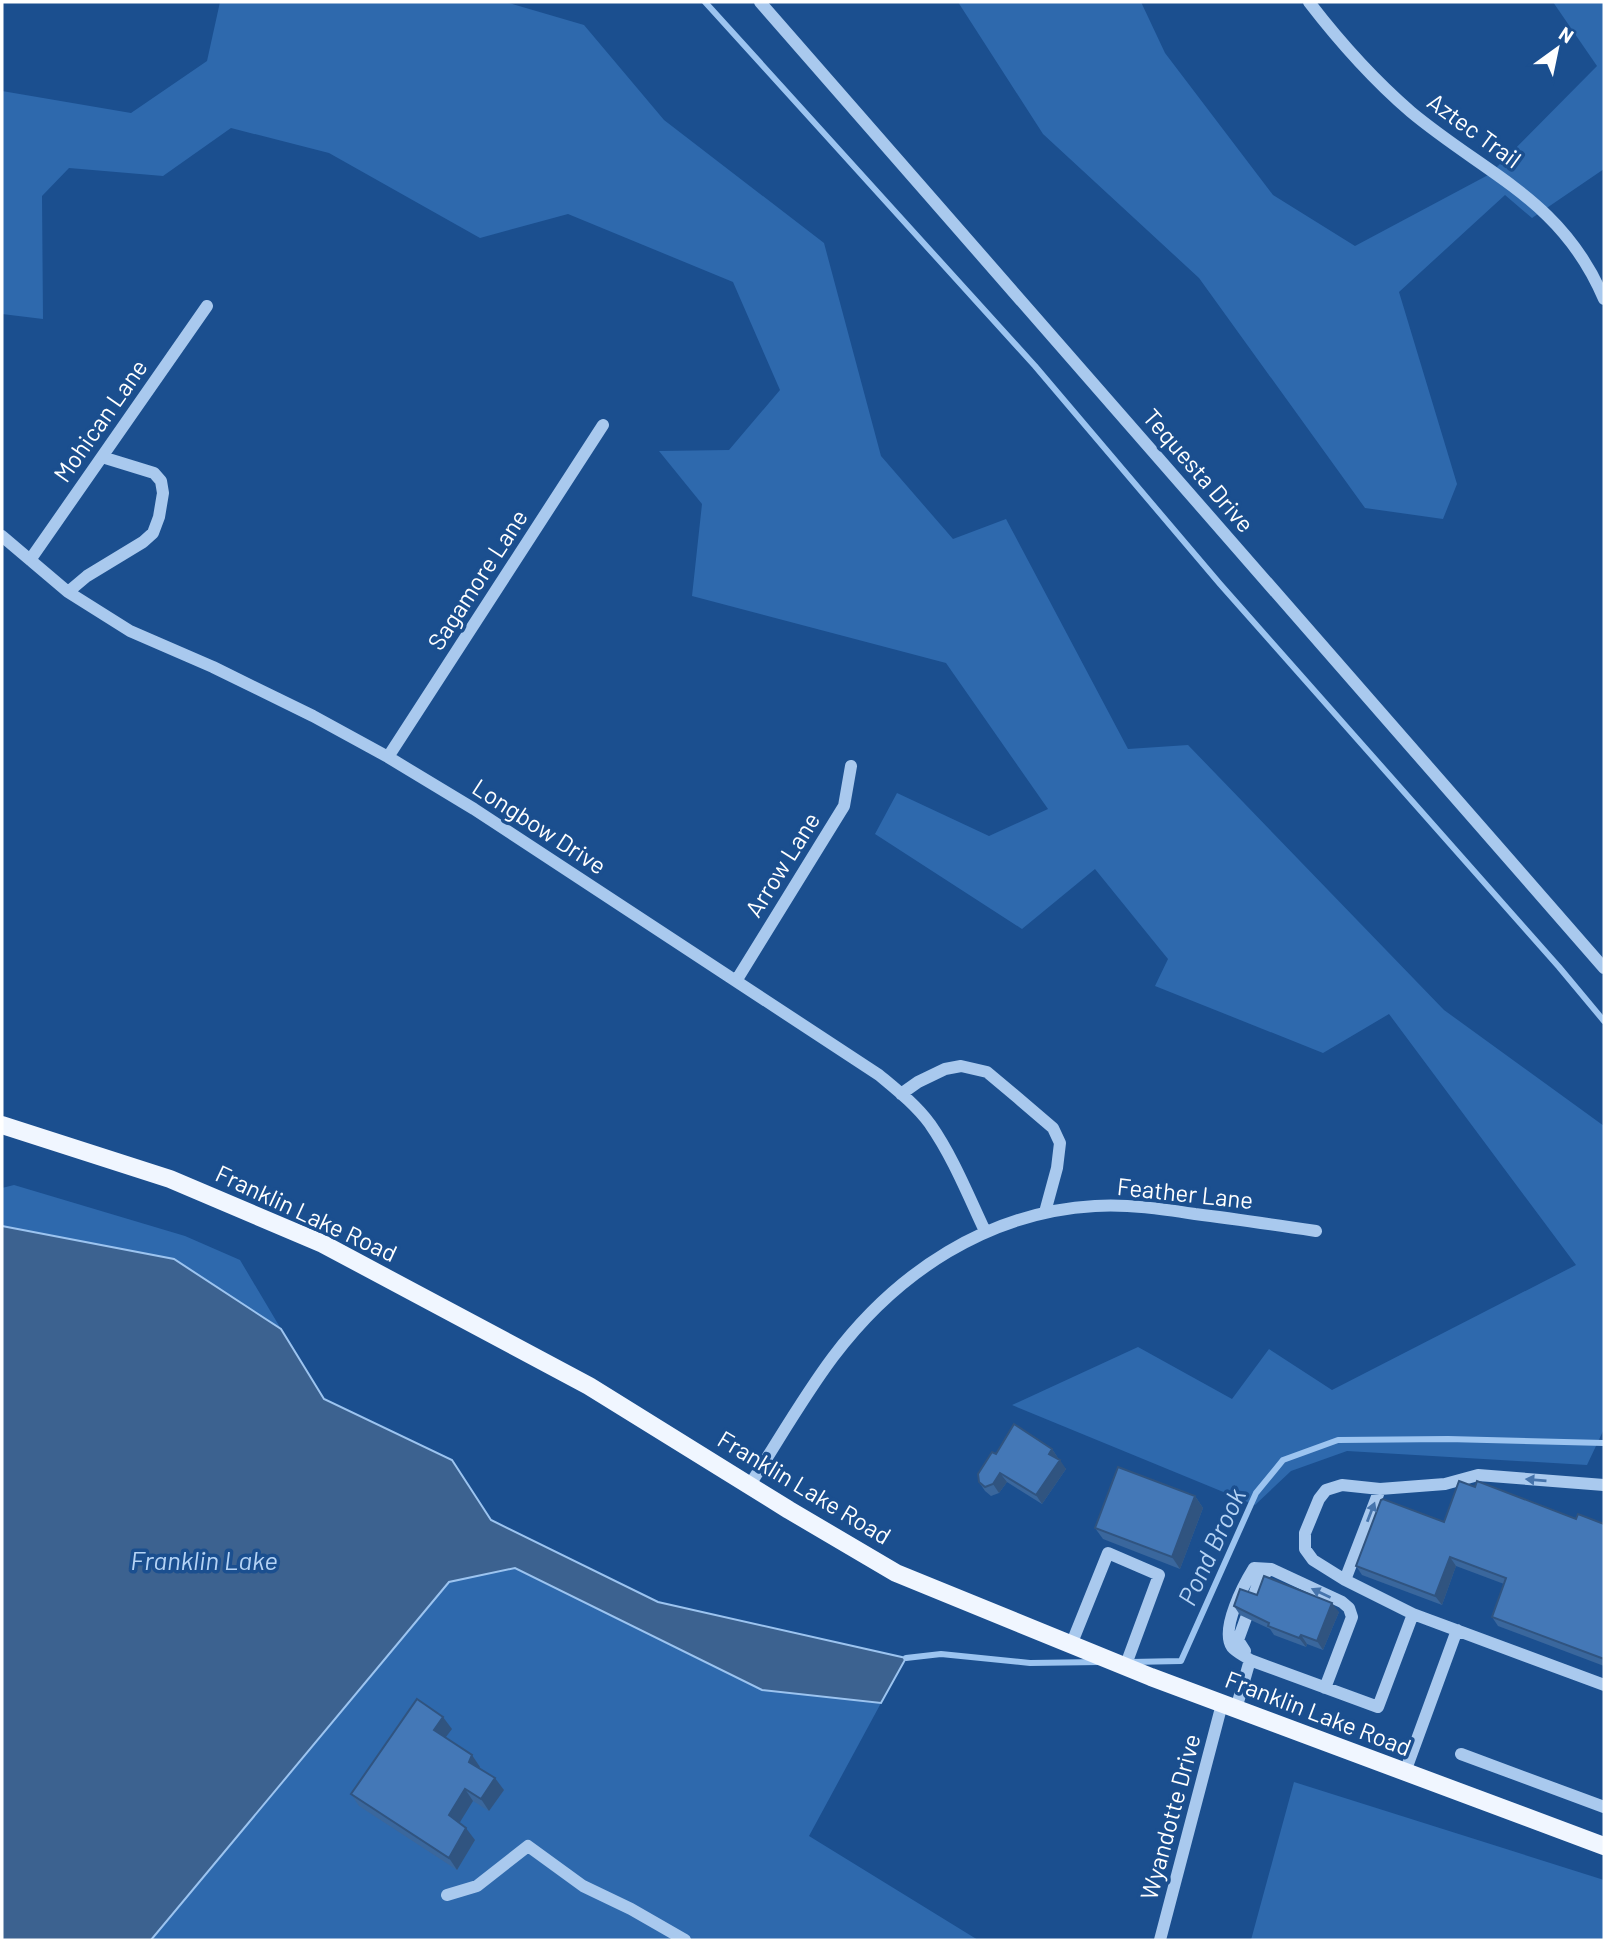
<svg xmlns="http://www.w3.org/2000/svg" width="1606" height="1942" font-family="Barlow,sans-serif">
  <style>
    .green { fill: #2e69ad }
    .water { fill: #3c6290; stroke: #9cc4f0; stroke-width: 2 }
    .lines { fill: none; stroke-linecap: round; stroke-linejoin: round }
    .stream { stroke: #9cc4f0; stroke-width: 6 }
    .minor { stroke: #a9c9ee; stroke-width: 12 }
    .major { stroke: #f0f6ff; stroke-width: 18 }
    .wall { fill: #3a679d }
    .shaded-wall { fill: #305480 }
    .building { fill: #4478b7; stroke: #305480; stroke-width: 2 }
    .oneway { fill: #4674ac }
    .labels { text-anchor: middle; stroke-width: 7; stroke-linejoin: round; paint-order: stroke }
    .street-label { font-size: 24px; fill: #fff; stroke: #1b4f8f }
    .water-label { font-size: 26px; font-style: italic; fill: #b5d3f5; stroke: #1b4f8f }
  </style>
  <rect width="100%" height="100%" fill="#1b4f8f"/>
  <path class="green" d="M 220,2 L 505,2 L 584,25 L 664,120 L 824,243 L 881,456 L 953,539 L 1006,519 L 1128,749 L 1188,745 L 1444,1010 L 1604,1126 L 1604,1429 L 1587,1465 L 1347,1451 L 1291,1471 L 1255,1505 L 1012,1405 L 1138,1347 L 1232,1399 L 1269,1349 L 1332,1390 L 1576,1265 L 1389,1014 L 1323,1053 L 1155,986 L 1168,959 L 1095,869 L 1022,929 L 875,834 L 897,793 L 989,836 L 1048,809 L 946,663 L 692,596 L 702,504 L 659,451 L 729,450 L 780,390 L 733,282 L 568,214 L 480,238 L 329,153 L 231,128 L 163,176 L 69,168 L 42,196 L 43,319 L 2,314 L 2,91 L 131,113 L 207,61 Z
    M 958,2 L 1141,2 L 1165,53 L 1273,195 L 1355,246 L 1490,174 L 1597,66 L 1553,2 L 1604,2 L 1604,169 L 1532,218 L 1505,195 L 1399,292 L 1457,484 L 1443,519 L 1365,508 L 1199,278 L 1043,134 Z
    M 14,1185 L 185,1236 L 240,1260 L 281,1329 L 174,1259 L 2,1226 L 2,1188 Z
    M 515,1568 L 762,1690 L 881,1703 L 809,1836 L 978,1940 L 151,1940 L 449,1582 Z
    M 1294,1782 L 1604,1880 L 1604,1940 L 1251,1940 Z"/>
  <path class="water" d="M 2,1226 L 174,1259 L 281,1329 L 324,1399 L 452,1460 L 491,1520 L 658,1602 L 906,1658 L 881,1703 L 762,1690 L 515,1568 L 449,1582 L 151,1940 L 2,1940 Z"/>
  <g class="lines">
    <path class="stream" d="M 705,2 L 1035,366 L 1220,584 L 1559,967 L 1604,1021
      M 906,1658 L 941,1654 L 1030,1663 L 1099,1662
      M 1131,1662 L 1181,1661 L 1256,1493 L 1283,1460 L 1338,1440 L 1448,1439 L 1604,1443"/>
    <path class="minor" d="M 760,2 L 1604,968
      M 1309,2 C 1339,41 1374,80 1411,112 C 1488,176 1562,200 1604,299
      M 2,536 L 68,592 L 130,631 L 213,667 L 313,716 L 388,757 L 474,809 L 879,1075 C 897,1090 916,1105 930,1124 C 953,1157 968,1195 985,1231
      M 30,560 L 207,306
      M 68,592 L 87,576 L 143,542 L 153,533 L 159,517 L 163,493 L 161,481 L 154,473 L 102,457
      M 388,757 L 603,425
      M 736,981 L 844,806 L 851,766
      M 901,1094 L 918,1082 L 945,1069 L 961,1066 L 987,1072 L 1018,1098 L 1053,1128 L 1060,1143 L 1057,1168 L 1045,1212
      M 1604,1485 L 1478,1475 L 1445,1484 L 1380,1489 L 1342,1485 L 1326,1490 L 1319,1499 L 1305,1533 L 1305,1549 L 1313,1560 L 1345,1580 L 1413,1614 L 1604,1685
      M 749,1486 C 777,1443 803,1397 833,1357 C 897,1272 988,1212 1095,1206 C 1129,1204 1162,1209 1195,1214 C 1236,1219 1276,1225 1316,1231
      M 1345,1580 L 1380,1489
      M 1252,1600 L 1261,1576 L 1271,1569
      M 1071,1645 L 1108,1553 L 1159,1575 L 1125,1667
      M 1245,1651 L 1238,1640 L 1246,1618
      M 1250,1660 C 1245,1656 1236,1652 1232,1647 C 1220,1629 1244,1584 1254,1568 L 1271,1569 L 1342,1602 L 1349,1608 L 1352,1617 L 1325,1688
      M 1236,1709 L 1250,1660 L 1378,1707 L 1413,1614
      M 1461,1754 L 1604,1807
      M 1405,1772 L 1457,1630
      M 447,1895 L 477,1886 L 528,1846 L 583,1886 L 631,1909 L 685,1940
      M 1160,1940 L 1222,1704"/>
    <path class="major" d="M 2,1125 L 170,1179 L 323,1244 L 589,1386 L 789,1510 L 896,1573 L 1151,1677 L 1604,1846"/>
  </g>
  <path class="wall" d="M 1052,1449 L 1058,1458 L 1057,1459 L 1066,1469 L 1042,1504 L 1007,1482 L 999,1493 L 991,1496 L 985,1491 L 979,1482 L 996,1454 Z
    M 1475,1487 L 1576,1519 L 1604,1524 L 1604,1666 L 1498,1626 L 1492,1617 L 1504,1584 L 1456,1566 L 1442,1605 L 1362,1575 L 1356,1566 L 1444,1522 Z
    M 1195,1496 L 1203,1508 L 1180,1569 L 1103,1539 L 1095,1528 Z
    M 1257,1595 L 1339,1612 L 1323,1650 L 1307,1644 L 1306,1647 L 1274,1635 L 1270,1629 L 1240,1615 L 1234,1606 Z
    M 452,1729 L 445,1738 L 480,1767 L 479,1769 L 504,1790 L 489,1811 L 473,1801 L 459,1823 L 475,1840 L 457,1870 L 359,1806 L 351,1794 Z"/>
  <path class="shaded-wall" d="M 1052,1449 L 1058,1458 L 1055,1463 L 1049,1454 Z
    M 1060,1460 L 1066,1469 L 1042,1504 L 1036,1495 Z
    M 1000,1473 L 1007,1482 L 999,1493 L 993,1484 Z
    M 1195,1496 L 1203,1508 L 1180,1569 L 1172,1557 Z
    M 1450,1557 L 1456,1566 L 1442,1605 L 1435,1596 Z
    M 1332,1603 L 1339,1612 L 1323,1650 L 1317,1641 Z
    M 1301,1635 L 1307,1644 L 1306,1647 L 1299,1638 Z
    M 443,1717 L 452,1729 L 442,1742 L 434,1730 Z
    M 472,1755 L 480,1767 L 477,1774 L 469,1762 Z
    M 495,1778 L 504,1790 L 489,1811 L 481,1799 Z
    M 465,1789 L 473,1801 L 457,1827 L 449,1815 Z
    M 466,1828 L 475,1840 L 457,1870 L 449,1858 Z"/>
  <path class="building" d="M 1014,1424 L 1052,1449 L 1049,1454 L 1060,1460 L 1036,1495 L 1000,1473 L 993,1484 L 985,1487 L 979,1482 L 978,1474 L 992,1452 L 996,1454 Z
    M 1118,1467 L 1195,1496 L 1172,1557 L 1095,1528 Z
    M 1459,1481 L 1475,1487 L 1477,1481 L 1576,1519 L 1578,1514 L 1604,1524 L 1604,1659 L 1492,1617 L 1506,1578 L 1450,1557 L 1435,1596 L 1356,1566 L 1381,1500 L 1383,1499 L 1444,1522 Z
    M 1264,1576 L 1332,1603 L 1317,1641 L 1301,1635 L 1299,1638 L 1268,1626 L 1269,1623 L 1234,1606 L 1240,1589 L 1257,1595 Z
    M 417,1699 L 443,1717 L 434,1730 L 472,1755 L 469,1762 L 495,1778 L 481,1799 L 465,1789 L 449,1815 L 466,1828 L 449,1858 L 351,1794 Z"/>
  <defs><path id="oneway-solid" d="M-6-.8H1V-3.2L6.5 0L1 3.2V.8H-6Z" transform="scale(1.75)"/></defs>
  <g class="oneway">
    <use href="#oneway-solid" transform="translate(1536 1480) rotate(-175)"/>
    <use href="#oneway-solid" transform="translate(1371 1512) rotate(-69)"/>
    <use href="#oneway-solid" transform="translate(1321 1593) rotate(-155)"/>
  </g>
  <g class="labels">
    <g class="street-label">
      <text transform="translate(1474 131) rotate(36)" y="8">Aztec Trail</text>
      <text transform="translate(101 421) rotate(-55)" y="8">Mohican Lane</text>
      <text transform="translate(1198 471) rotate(49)" y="8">Tequesta Drive</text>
      <text transform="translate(478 580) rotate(-57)" y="8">Sagamore Lane</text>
      <text transform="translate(539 827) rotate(33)" y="8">Longbow Drive</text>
      <text transform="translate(783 865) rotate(-58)" y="8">Arrow Lane</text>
      <text transform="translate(1185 1194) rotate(6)" y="8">Feather Lane</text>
      <text transform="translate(306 1214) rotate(25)" y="8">Franklin Lake Road</text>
      <text transform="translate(804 1488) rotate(31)" y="8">Franklin Lake Road</text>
      <text transform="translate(1318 1714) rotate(21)" y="8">Franklin Lake Road</text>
      <text transform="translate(1171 1817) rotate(-75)" y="8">Wyandotte Drive</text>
    </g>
    <g class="water-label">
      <text transform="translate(1212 1547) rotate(-65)" y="9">Pond Brook</text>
      <text x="204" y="1570">Franklin Lake</text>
    </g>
  </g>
  <rect width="1606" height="1942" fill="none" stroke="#ffffff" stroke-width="7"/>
  <g transform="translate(1557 49) rotate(33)" stroke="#1b4f8f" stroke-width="5" paint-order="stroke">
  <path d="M0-5L12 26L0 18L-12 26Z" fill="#ffffff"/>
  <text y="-10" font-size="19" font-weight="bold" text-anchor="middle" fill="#ffffff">N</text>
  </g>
</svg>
